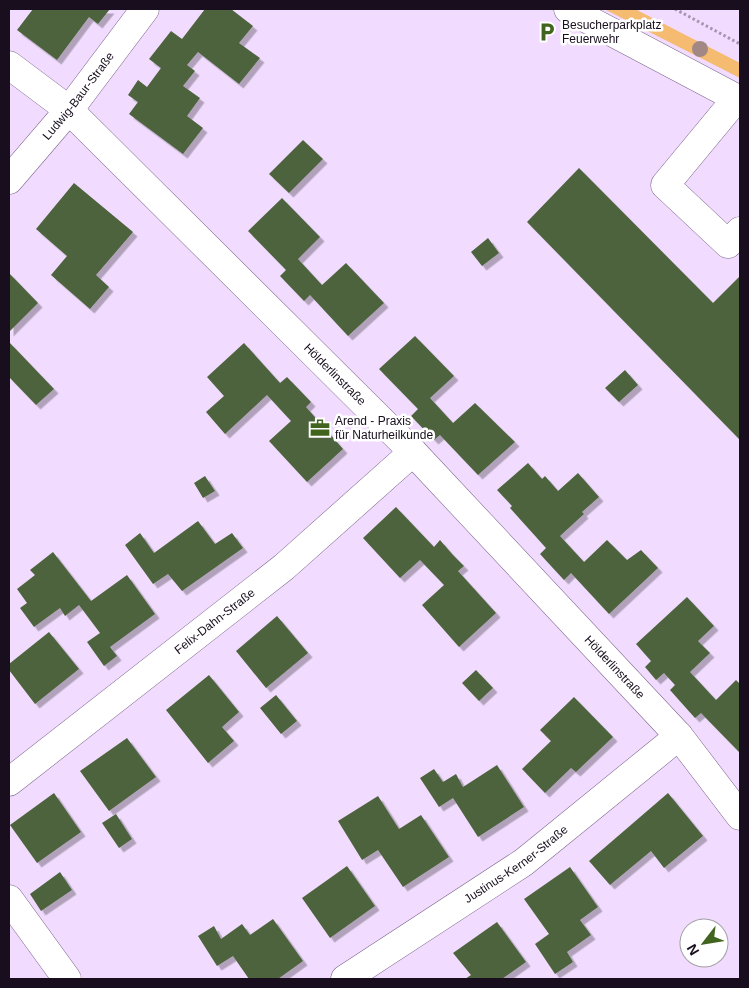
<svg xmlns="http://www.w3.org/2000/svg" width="749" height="988" font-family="Arial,sans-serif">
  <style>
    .green { fill: #f4bb71 }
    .building { fill: #4e643d; filter: url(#shadow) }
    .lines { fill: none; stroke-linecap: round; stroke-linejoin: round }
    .minor-casing { stroke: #7c658b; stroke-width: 29 }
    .path { stroke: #a695b1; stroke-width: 3; stroke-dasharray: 2.5 2.5; stroke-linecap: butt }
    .minor { stroke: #fff; stroke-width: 28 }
    .tree { fill: #a18884 }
    .labels { text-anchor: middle; stroke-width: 5; stroke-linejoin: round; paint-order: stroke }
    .poi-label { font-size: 12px; fill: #180e1d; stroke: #fff; text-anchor: start }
    .street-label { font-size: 12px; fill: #180e1d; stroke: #fff }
  </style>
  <defs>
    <filter id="shadow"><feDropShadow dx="4.5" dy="4.5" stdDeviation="0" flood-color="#0004"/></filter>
  </defs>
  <rect width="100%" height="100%" fill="#f1dcff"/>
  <path class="green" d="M 604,9 L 635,9 L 740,63 L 740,78 Z"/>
  <path class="building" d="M 33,9 L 110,9 L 98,24 L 89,17 L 57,60 L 17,30 Z
    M 205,9 L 231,9 L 253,26 L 239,43 L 260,58 L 239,84 L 198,52 L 187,65 L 195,71 L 183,86 L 200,98 L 187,116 L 203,128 L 183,154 L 129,114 L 138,102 L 128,95 L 138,80 L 147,87 L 161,68 L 149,59 L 171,31 L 182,39 Z
    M 303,140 L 323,159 L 289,193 L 269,174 Z
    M 579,168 L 713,303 L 740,276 L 740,440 L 527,222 Z
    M 74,183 L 133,232 L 96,275 L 109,287 L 90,309 L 51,275 L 67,256 L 36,229 Z
    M 282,198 L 320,237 L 298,259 L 322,285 L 346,263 L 384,303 L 348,336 L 310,295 L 304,301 L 280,276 L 286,270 L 248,231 Z
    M 488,238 L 499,253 L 482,266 L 471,252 Z
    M 9,273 L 38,303 L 9,332 Z
    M 415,336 L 454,376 L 430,398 L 453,423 L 475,403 L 515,442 L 478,475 L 440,435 L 434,440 L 411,416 L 418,409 L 379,369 Z
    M 9,342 L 54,389 L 36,405 L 9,377 Z
    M 244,343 L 280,383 L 287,377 L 311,402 L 306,407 L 343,449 L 307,482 L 269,441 L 291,421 L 267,395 L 225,434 L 206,412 L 224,396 L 207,377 Z
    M 625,370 L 638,385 L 619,402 L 605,388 Z
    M 528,463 L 542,479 L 545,476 L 558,491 L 578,473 L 599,497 L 582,512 L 584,514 L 560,536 L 584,562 L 607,540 L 627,560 L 641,550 L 658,568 L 609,614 L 571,573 L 564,580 L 540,554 L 546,548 L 510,508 L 512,506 L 497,490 Z
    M 205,476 L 215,491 L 203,498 L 194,483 Z
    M 396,507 L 434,547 L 440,540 L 452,554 L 464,566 L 458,571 L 496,613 L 459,647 L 422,605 L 444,585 L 420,560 L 400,578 L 363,538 Z
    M 198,521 L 215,544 L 232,533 L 243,548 L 182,591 L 168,574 L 153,584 L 125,545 L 140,533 L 154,553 Z
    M 53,552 L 91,601 L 127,575 L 155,614 L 110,647 L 117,656 L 104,666 L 87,642 L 100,633 L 79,605 L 65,616 L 60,608 L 34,627 L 20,608 L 27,603 L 17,589 L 35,575 L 30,570 Z
    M 687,597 L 714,626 L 698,641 L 710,653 L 690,672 L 716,700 L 736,680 L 740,684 L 740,753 L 701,713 L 695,718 L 670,690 L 675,685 L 664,673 L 656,680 L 645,667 L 651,661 L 636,644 Z
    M 277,616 L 308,653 L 266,688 L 236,651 Z
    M 49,632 L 79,669 L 35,704 L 9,670 L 9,664 Z
    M 476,670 L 493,688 L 479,701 L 462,683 Z
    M 209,675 L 239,712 L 222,727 L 234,741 L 208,763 L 166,710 Z
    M 276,695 L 297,721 L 281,734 L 260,708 Z
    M 574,697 L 613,737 L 576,772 L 571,768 L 545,793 L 522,769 L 551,741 L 540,730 Z
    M 127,738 L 156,777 L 109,811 L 80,771 Z
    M 497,765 L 524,807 L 478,837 L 453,798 L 439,807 L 420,778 L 434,769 L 443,782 L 456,774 L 463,787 Z
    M 54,793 L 81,832 L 37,863 L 10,825 Z
    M 668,793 L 703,836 L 664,868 L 651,851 L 610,885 L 589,861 Z
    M 378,796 L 399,829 L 421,815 L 449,857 L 403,887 L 378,850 L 362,860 L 338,821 Z
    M 116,814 L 132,839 L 119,848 L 102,823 Z
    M 347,866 L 375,906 L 330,938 L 302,898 Z
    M 570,867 L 598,907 L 580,920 L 591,935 L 567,952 L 573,962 L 555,974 L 535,944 L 549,934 L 524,899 Z
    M 60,872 L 72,890 L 41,911 L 30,894 Z
    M 273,919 L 303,961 L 278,979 L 249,979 L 233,956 L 217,966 L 198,936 L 214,926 L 221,939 L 242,924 L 250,935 Z
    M 497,922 L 526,962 L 502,979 L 465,979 L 471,975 L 453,953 Z"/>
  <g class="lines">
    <defs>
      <g id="minor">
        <path d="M 568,9 L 740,100"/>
        <path id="s1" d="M 9,65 L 69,110 L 413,452 L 679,736 L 740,816"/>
        <path d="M 737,98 L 665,185 L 728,244 L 740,231"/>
        <path id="s2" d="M 9,180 L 69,110 L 145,9"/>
        <path id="s3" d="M 9,782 L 284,567 L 413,452"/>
        <path d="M 9,899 L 67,979"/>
        <path id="s4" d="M 345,979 L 524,862 L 679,736"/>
      </g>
    </defs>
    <use href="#minor" class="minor-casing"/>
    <path class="path" d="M 675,9 L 740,44"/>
    <use href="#minor" class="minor"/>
  </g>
  <circle class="tree" cx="700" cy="49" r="8"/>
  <defs>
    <symbol id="parking-bare" viewBox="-9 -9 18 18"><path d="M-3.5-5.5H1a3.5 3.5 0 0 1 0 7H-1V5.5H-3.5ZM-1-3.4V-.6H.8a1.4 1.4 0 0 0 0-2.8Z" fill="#41651e" stroke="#fff" stroke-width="2.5" paint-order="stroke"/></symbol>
    <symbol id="office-bare" viewBox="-9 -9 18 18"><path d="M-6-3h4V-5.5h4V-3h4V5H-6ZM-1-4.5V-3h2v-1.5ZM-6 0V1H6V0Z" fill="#41651e" stroke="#fff" stroke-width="2.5" paint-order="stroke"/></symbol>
  </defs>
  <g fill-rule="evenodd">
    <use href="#parking-bare" x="533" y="18" width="28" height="28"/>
    <use href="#office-bare" x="306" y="414" width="28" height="28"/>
  </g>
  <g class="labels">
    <g class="poi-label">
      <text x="562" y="29">Besucherparkplatz<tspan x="562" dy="14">Feuerwehr</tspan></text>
      <text x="335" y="425">Arend - Praxis<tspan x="335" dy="14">für Naturheilkunde</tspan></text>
    </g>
    <g class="street-label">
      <text dy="4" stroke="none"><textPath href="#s2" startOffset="109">Ludwig-Baur-Straße</textPath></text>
      <text dy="4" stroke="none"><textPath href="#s1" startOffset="450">Hölderlinstraße</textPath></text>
      <text dy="4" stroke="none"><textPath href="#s3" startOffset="261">Felix-Dahn-Straße</textPath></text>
      <text dy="4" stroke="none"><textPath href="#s1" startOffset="855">Hölderlinstraße</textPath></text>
      <text dy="4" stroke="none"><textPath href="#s4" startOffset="206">Justinus-Kerner-Straße</textPath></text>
    </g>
  </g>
  <rect width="749" height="988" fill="none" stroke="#180e1d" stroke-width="20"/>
  <g transform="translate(704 943) rotate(239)"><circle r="24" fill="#ffffff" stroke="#a39fa5"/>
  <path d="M0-4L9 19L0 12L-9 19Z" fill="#41651e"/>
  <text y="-8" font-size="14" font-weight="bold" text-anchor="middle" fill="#180e1d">N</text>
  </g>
</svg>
